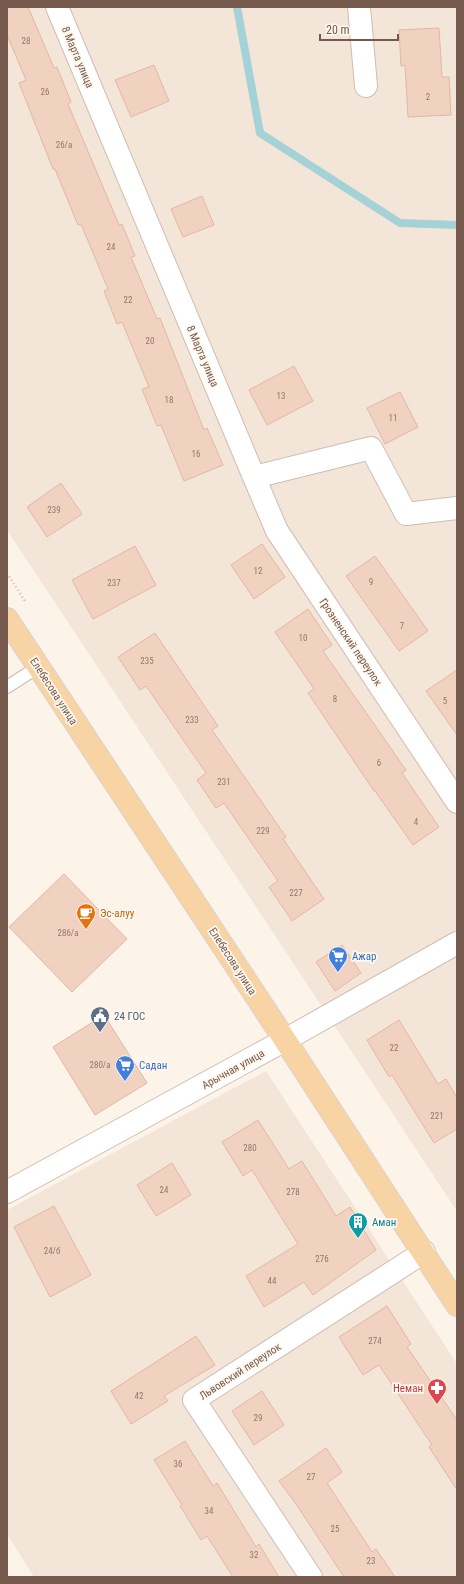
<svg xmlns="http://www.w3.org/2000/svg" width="464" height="1584" font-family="'Roboto Condensed',sans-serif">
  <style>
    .residential { fill: #f3e5d7 }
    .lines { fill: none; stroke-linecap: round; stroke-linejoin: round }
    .stream { stroke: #a4d2d7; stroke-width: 8 }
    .building { fill: #f1d2c1; stroke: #e3b7a2 }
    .service-casing { stroke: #d0bdb1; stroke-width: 14 }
    .minor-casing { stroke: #d0bdb1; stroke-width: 24 }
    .primary-casing { stroke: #d9d1cd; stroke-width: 24 }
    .path { stroke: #d6b5a4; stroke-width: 2.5; stroke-dasharray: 1 3; stroke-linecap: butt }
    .service { stroke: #fff; stroke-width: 12 }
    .minor { stroke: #fff; stroke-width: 22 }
    .primary { stroke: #f8d4a4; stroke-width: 22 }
    .labels { text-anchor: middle; stroke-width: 3.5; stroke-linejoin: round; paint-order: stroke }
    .number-label { font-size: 9px; fill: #95776a }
    .street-label { font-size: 11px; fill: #76594d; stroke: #fef8ef }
    .food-label { font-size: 11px; fill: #c56008; stroke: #fef8ef; text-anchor: start }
    .shop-label { font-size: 11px; fill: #366cbe; stroke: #fef8ef; text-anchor: start }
    .service-label { font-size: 11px; fill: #4e5e75; stroke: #fef8ef; text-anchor: start }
    .culture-label { font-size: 11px; fill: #0d838f; stroke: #fef8ef; text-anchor: start }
    .health-label { font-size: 11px; fill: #be3a42; stroke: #fef8ef; text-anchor: end }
  </style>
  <rect width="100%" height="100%" fill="#fcf3e9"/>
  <path class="residential" d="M 7,7 L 457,7 L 457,1211 L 7,530 Z
    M 266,1071 L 457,1364 L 457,1577 L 34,1577 L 7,1534 L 7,1210 Z"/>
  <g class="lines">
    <path class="stream" d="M 237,7 L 260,133 L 400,223 L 457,225"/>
  </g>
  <path class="building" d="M 7,7 L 28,7 L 54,68 L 57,67 L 71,102 L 68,104 L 119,225 L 122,224 L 135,256 L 131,257 L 157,319 L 160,318 L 204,430 L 207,428 L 223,465 L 184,481 L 161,425 L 157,426 L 142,389 L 149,387 L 122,322 L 117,324 L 104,291 L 108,289 L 81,224 L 78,225 L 55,169 L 53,169 L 19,83 L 26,80 L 7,35 Z
    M 439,28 L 442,77 L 449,77 L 451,115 L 408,117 L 405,65 L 401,66 L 399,30 Z
    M 154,65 L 169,101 L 131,117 L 115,80 Z
    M 202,196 L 214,225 L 183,237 L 171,209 Z
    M 294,366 L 313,401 L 267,425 L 249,390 Z
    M 400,392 L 418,427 L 385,444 L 367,408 Z
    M 61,483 L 82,514 L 47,537 L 27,507 Z
    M 262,544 L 285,577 L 254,599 L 231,565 Z
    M 135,546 L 156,585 L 93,619 L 72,580 Z
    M 375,556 L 428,631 L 399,651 L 346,576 Z
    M 308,609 L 332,645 L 323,651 L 406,770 L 402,773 L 439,827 L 413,845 L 375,791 L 374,791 L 308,693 L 314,689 L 275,632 Z
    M 155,633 L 218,726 L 212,730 L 286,837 L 283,839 L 324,899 L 292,921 L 269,887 L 278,881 L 224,803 L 216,808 L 197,780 L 206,773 L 146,686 L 140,690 L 118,657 Z
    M 457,670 L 457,735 L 426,691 Z
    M 64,874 L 127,939 L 72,992 L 9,927 Z
    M 342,945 L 361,973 L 335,991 L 316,962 Z
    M 104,1015 L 147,1083 L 95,1115 L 53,1047 Z
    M 399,1020 L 438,1084 L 446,1079 L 457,1098 L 457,1129 L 434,1143 L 392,1075 L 389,1077 L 367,1040 Z
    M 258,1120 L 289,1169 L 302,1161 L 336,1216 L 350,1207 L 376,1250 L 313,1295 L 304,1282 L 264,1307 L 246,1276 L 298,1244 L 252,1170 L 243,1176 L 222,1142 Z
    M 172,1163 L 191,1195 L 156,1216 L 137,1185 Z
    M 54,1206 L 91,1275 L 50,1297 L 14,1227 Z
    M 387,1306 L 411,1344 L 407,1347 L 457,1420 L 457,1490 L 429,1447 L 432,1445 L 379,1365 L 363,1375 L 339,1337 Z
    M 196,1336 L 215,1365 L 164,1396 L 168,1401 L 131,1424 L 111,1391 Z
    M 262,1391 L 284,1425 L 254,1445 L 232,1411 Z
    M 185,1441 L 213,1486 L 217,1483 L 256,1547 L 259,1544 L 279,1577 L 233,1577 L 207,1536 L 201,1540 L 180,1506 L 182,1505 L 154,1460 Z
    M 326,1448 L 342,1472 L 327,1483 L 372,1552 L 376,1549 L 395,1577 L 344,1577 L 296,1504 L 279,1481 Z"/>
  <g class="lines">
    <defs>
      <path id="service" d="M 7,687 L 38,667"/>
      <path id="minor" d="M 57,7 L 254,477 L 371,448 L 406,514 L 457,508
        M 359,7 L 366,86
        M 254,477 L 277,531 L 457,802
        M 7,1192 L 285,1040 L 457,943
        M 311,1577 L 194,1400 L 424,1252"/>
      <path id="primary" d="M 7,619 L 285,1040 L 457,1305"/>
    </defs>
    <use href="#service" class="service-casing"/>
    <use href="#minor" class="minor-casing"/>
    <use href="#primary" class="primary-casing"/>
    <path class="path" d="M 7,573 L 25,601"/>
    <use href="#service" class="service"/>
    <use href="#minor" class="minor"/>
    <use href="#primary" class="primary"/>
  </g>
  <defs>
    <symbol id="cafe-pin" viewBox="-11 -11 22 30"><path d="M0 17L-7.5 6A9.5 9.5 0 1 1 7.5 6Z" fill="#e8710a" stroke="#fef8ef"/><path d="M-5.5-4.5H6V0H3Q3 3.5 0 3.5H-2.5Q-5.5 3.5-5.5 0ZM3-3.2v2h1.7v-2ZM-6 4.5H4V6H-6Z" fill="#fff"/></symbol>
    <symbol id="supermarket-pin" viewBox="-11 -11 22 30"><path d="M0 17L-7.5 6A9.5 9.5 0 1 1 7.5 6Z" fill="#3f7fe0" stroke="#fef8ef"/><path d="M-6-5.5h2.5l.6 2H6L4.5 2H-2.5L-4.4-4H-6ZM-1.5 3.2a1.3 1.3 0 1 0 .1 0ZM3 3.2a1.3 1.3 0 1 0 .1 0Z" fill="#fff"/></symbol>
    <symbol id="civic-pin" viewBox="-11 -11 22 30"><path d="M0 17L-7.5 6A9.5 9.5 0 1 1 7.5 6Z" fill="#5c6f8a" stroke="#fef8ef"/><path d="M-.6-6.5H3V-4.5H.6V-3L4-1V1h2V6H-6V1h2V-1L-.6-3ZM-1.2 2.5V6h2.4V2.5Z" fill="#fff"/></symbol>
    <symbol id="building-pin" viewBox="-11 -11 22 30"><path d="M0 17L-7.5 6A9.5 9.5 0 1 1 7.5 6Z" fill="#0f9aa8" stroke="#fef8ef"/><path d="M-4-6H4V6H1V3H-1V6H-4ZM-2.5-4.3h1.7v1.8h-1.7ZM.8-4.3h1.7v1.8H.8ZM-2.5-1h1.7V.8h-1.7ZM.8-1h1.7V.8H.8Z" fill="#fff"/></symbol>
    <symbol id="pharmacy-pin" viewBox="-11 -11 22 30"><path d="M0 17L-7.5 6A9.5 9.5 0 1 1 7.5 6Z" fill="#e0444e" stroke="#fef8ef"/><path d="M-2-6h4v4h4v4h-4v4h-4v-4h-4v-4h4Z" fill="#fff"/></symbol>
  </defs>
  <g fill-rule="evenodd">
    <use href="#cafe-pin" x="75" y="902" width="22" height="30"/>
    <use href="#supermarket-pin" x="327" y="945" width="22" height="30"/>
    <use href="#civic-pin" x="89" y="1005" width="22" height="30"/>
    <use href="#supermarket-pin" x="114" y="1054" width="22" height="30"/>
    <use href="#building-pin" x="347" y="1211" width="22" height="30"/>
    <use href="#pharmacy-pin" x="426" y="1377" width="22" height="30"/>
  </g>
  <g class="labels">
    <g class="number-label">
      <text x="26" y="44">28</text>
      <text x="45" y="95">26</text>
      <text x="428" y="100">2</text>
      <text x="64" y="148">26/а</text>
      <text x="111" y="250">24</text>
      <text x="128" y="303">22</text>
      <text x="150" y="344">20</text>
      <text x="281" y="399">13</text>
      <text x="169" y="403">18</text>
      <text x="393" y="421">11</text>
      <text x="196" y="457">16</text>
      <text x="54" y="513">239</text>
      <text x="258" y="574">12</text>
      <text x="371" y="585">9</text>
      <text x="114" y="586">237</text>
      <text x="402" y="629">7</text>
      <text x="303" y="641">10</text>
      <text x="147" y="664">235</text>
      <text x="335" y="702">8</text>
      <text x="445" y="704">5</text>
      <text x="192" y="723">233</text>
      <text x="379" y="766">6</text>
      <text x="224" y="785">231</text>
      <text x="416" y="825">4</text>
      <text x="263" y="834">229</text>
      <text x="296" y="896">227</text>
      <text x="68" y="936">286/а</text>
      <text x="394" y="1051">22</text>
      <text x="100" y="1068">280/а</text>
      <text x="437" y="1119">221</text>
      <text x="250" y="1151">280</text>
      <text x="164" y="1193">24</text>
      <text x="293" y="1195">278</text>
      <text x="52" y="1254">24/б</text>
      <text x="322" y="1262">276</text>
      <text x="272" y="1284">44</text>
      <text x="375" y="1344">274</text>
      <text x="139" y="1399">42</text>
      <text x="258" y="1421">29</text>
      <text x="178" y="1467">36</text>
      <text x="311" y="1480">27</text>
      <text x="209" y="1514">34</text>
      <text x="335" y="1532">25</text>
      <text x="254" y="1558">32</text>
      <text x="371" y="1564">23</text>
    </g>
    <g class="street-label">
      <text transform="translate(78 57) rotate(67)" y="4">8 Марта улица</text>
      <text transform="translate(203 356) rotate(67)" y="4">8 Марта улица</text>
      <text transform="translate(351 642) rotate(56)" y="4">Грозненский переулок</text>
      <text transform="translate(54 691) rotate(57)" y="4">Елебесова улица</text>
      <text transform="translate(233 961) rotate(57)" y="4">Елебесова улица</text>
      <text transform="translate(233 1069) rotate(-29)" y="4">Арычная улица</text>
      <text transform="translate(240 1371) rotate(-33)" y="4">Львовский переулок</text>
    </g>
    <g class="food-label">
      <text x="100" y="917">Эс-алуу</text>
    </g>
    <g class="shop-label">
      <text x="352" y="960">Ажар</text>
      <text x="139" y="1069">Садан</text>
    </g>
    <g class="service-label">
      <text x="114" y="1020">24 ГОС</text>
    </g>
    <g class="culture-label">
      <text x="372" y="1226">Аман</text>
    </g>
    <g class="health-label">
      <text x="423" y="1392">Неман</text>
    </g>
  </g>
  <rect width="464" height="1584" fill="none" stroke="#76594d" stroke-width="16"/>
  <path d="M320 34v6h78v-6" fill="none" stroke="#76594d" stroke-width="2"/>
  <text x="326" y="34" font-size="12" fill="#76594d" stroke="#fef8ef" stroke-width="3" paint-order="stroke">20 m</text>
</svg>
